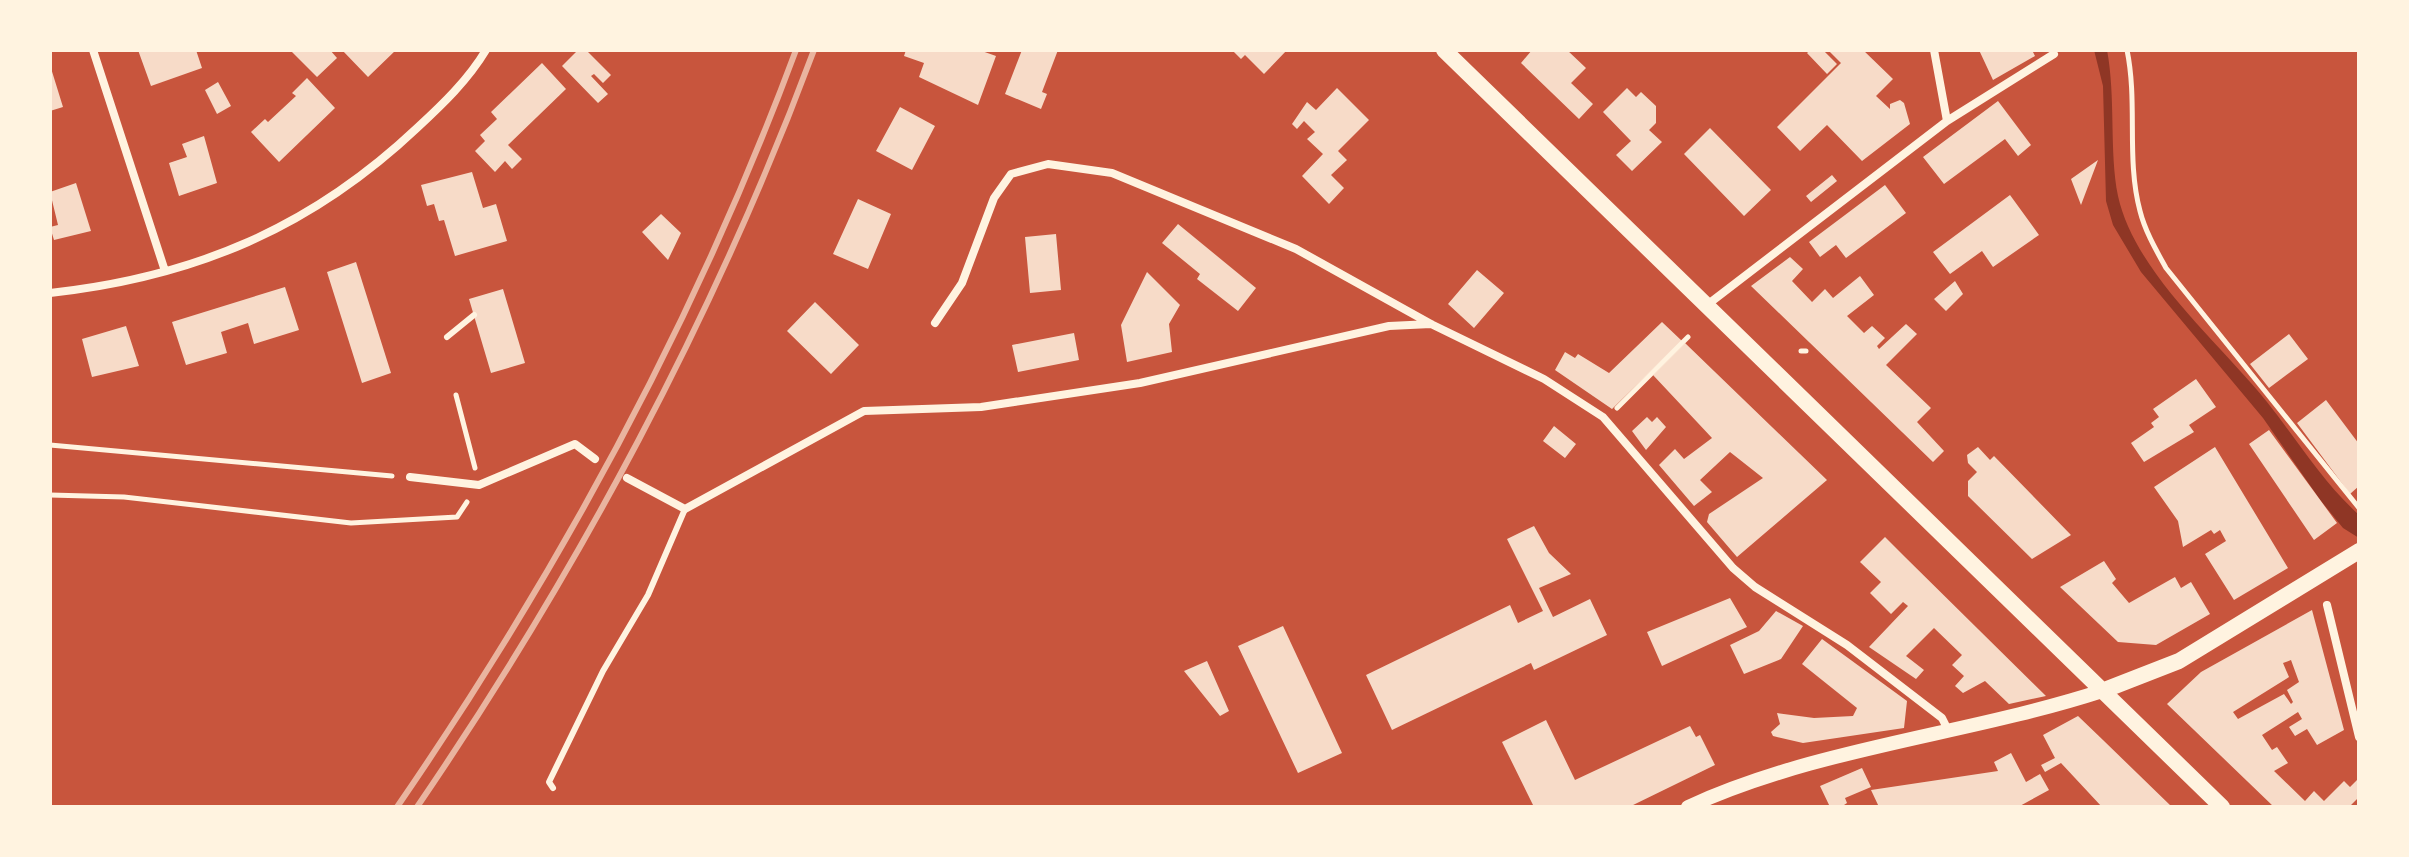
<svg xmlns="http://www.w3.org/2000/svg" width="2409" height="857" font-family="Quicksand,sans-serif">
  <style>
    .water { fill: #8f3625 }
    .building { fill: #f7dbc8; fill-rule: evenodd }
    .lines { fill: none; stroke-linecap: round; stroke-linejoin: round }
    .path { stroke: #fff3e0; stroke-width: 5 }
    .service { stroke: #fff3e0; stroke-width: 6 }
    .minor { stroke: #fff3e0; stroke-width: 8 }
    .tertiary { stroke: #fff3e0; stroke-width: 14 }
    .secondary { stroke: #fff3e0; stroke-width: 16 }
    .rail { stroke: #e9b49f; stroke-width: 6 }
  </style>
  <rect width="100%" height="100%" fill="#c8553d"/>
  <path class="water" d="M 2094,50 L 2107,50 C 2116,98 2109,151 2118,196 C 2135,273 2219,342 2267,402 C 2298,441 2322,481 2359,515 L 2359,538 L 2343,528 L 2321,501 L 2263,418 L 2141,272 L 2113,225 L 2106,201 L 2103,86 Z"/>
  <path class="building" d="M 138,50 L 196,50 L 202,68 L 151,86 Z
    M 290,50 L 330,50 L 337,58 L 317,77 Z
    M 342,50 L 396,50 L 368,77 Z
    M 578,50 L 586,50 L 611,75 L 603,83 L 594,74 L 591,76 L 608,94 L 598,103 L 562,66 Z
    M 906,50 L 979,50 L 996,56 L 978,105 L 919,77 L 924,63 L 904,56 Z
    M 1022,50 L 1058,50 L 1042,92 L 1047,94 L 1041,109 L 1005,94 Z
    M 1232,50 L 1287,50 L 1264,74 L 1245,55 L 1241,59 Z
    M 1532,50 L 1567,50 L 1586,68 L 1571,83 L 1593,104 L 1579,119 L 1521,63 Z
    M 1810,50 L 1823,50 L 1837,64 L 1827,74 L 1807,53 Z
    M 1828,50 L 1863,50 L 1893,79 L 1876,96 L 1890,109 L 1890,104 L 1900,100 L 1904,103 L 1910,124 L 1862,161 L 1827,125 L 1800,151 L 1777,127 L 1841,63 Z
    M 1979,50 L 2032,50 L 2035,56 L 1993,80 Z
    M 542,63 L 566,89 L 508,145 L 522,159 L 512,169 L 505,161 L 495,172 L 475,151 L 485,141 L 480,135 L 497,119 L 491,112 Z
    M 50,65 L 63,107 L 50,111 Z
    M 307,78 L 335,108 L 279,162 L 251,132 L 265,119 L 268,122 L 296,96 L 292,93 Z
    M 218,82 L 231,106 L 217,114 L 205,90 Z
    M 1337,88 L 1369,120 L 1338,151 L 1347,160 L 1331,175 L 1344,188 L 1329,204 L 1302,176 L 1323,154 L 1307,139 L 1315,132 L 1304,121 L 1297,129 L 1292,124 L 1307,102 L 1316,110 Z
    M 1627,88 L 1636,97 L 1641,92 L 1656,106 L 1656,123 L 1649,130 L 1662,142 L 1632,171 L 1616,155 L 1631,141 L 1603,112 Z
    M 1998,101 L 2031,145 L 2018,156 L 2005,139 L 1944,184 L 1923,157 Z
    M 900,107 L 935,126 L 912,170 L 876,151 Z
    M 1710,128 L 1771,190 L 1744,216 L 1684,154 Z
    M 204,136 L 217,183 L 179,196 L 169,163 L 187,157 L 182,144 Z
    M 2098,160 L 2081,205 L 2071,179 Z
    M 472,172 L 483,208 L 496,204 L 507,241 L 455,256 L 444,220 L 439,221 L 434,204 L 427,206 L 421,185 Z
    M 1832,175 L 1837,181 L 1811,202 L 1806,196 Z
    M 76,183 L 91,231 L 54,240 L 50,227 L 58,225 L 50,192 Z
    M 1885,185 L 1906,213 L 1846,258 L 1836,245 L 1820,257 L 1809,242 Z
    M 2010,195 L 2039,235 L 1993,267 L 1982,251 L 1950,274 L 1933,252 Z
    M 858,199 L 891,214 L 868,269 L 833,254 Z
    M 661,214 L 681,233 L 668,260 L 642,232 Z
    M 1178,224 L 1256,288 L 1238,311 L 1197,279 L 1200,274 L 1162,243 Z
    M 1056,234 L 1061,290 L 1030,293 L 1025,237 Z
    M 1790,257 L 1803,269 L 1792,281 L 1812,302 L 1825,289 L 1833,298 L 1860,276 L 1874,295 L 1847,316 L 1864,333 L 1872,326 L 1885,338 L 1877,346 L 1879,349 L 1906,324 L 1917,334 L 1886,365 L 1931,408 L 1917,422 L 1944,451 L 1933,462 L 1751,286 Z
    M 356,262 L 391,373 L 362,383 L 327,272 Z
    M 1477,270 L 1504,293 L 1474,328 L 1448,304 Z
    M 1147,272 L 1180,305 L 1169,324 L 1172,352 L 1127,362 L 1121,325 Z
    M 1955,281 L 1963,294 L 1946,311 L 1934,299 Z
    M 285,287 L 299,330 L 254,344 L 248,323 L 221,332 L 227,353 L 186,365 L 172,322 Z
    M 503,289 L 525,363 L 491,373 L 469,299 Z
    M 815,302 L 859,345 L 831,374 L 787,331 Z
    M 1662,322 L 1682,341 L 1612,409 L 1555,370 L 1565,352 L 1575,358 L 1578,354 L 1609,373 Z
    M 126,326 L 139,366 L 92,377 L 82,339 Z
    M 1074,333 L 1079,360 L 1018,372 L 1012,345 Z
    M 2289,334 L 2308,359 L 2269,388 L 2250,364 Z
    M 1685,343 L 1827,480 L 1737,557 L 1707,522 L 1709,514 L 1763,478 L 1730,452 L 1700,480 L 1712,492 L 1694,506 L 1659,465 L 1675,449 L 1684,459 L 1712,438 L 1653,375 Z
    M 2196,379 L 2216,407 L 2189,425 L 2194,432 L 2144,462 L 2131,443 L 2154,427 L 2151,423 L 2159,417 L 2153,409 Z
    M 2326,400 L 2359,444 L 2359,486 L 2350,494 L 2297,423 Z
    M 1647,417 L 1652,422 L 1657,417 L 1666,427 L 1646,450 L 1632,431 Z
    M 1554,426 L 1576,444 L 1565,458 L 1543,441 Z
    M 2269,430 L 2337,523 L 2314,540 L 2249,444 Z
    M 1978,447 L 1990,460 L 1994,456 L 2071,535 L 2032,559 L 1968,496 L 1968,481 L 1977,472 L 1968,463 L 1967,455 Z
    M 2215,447 L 2288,568 L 2234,600 L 2205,554 L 2226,541 L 2220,530 L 2214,534 L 2211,530 L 2183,547 L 2178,521 L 2154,487 Z
    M 1534,526 L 1549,553 L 1571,574 L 1539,588 L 1553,617 L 1590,599 L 1607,635 L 1534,670 L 1531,663 L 1392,730 L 1366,675 L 1510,605 L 1518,623 L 1543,611 L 1507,539 Z
    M 1885,537 L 1905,557 L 2046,696 L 2009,704 L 1985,681 L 1963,693 L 1955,686 L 1964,676 L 1952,665 L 1962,655 L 1934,628 L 1906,656 L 1924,670 L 1916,679 L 1869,647 L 1908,606 L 1903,602 L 1891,614 L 1870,593 L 1881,582 L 1860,562 Z
    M 2104,561 L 2116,579 L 2112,583 L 2129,603 L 2175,577 L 2181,588 L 2191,582 L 2210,614 L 2156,645 L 2118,642 L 2060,587 Z
    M 1730,598 L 1747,627 L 1662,666 L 1647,632 Z
    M 2312,610 L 2344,730 L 2317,745 L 2307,729 L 2295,736 L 2289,727 L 2302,719 L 2298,712 L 2262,735 L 2272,750 L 2277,747 L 2288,763 L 2274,771 L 2305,801 L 2314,791 L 2324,801 L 2344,781 L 2350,787 L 2357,780 L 2359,797 L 2349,807 L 2274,807 L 2167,704 L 2201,672 ZM 2291,660 L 2299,682 L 2287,690 L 2293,702 L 2291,704 L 2284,694 L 2238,719 L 2233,712 L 2289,677 L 2283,663 Z
    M 1776,611 L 1803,626 L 1781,659 L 1744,674 L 1730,645 L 1759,631 Z
    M 1283,626 L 1342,753 L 1298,773 L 1238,646 Z
    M 1822,639 L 1907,701 L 1904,728 L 1803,743 L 1773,736 L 1771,732 L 1780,724 L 1777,713 L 1814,718 L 1853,716 L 1857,708 L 1802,664 Z
    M 1207,661 L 1229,711 L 1220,716 L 1184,671 Z
    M 2078,716 L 2103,740 L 2172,807 L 2102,807 L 2061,763 L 2045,772 L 2041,765 L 2055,758 L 2043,735 Z
    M 1546,720 L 1575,780 L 1690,726 L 1696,737 L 1700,735 L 1715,765 L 1629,807 L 1534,807 L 1502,742 Z
    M 2011,753 L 2026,782 L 2040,774 L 2049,790 L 2018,807 L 1879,807 L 1871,790 L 1998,771 L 1994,762 Z
    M 1862,768 L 1871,787 L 1845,798 L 1847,803 L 1841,807 L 1830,807 L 1820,786 Z"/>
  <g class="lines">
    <path class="path" d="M 2127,50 C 2138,103 2126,159 2140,211 C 2145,231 2156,250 2166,268 L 2359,508
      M 1801,351 L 1806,351
      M 456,395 L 475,468
      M 1617,408 L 1688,337
      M 50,445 L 392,476
      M 50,495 L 124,497 L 351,523 L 457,517 L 467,502"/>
    <path class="service" d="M 447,337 L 474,315
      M 553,788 L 549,782 L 603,671 L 648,595 L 685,509"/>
    <path class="minor" d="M 93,50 L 165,271
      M 1934,50 L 1947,121
      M 50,293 C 195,277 311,228 417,128 C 443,104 468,80 486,50
      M 1707,305 L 1947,121 L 2054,54
      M 935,323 L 962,283 L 994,198 L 1011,174 L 1048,164 L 1112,173 L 1296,249 L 1431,324 L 1544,379 L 1603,417 L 1733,568 L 1755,587 L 1847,645 L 1942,718 L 1949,732
      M 410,477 L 479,485 L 575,444 L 595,459
      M 627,478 L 685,509 L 864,411 L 981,407 L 1140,383 L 1389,326 L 1431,324
      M 2327,605 L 2359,737"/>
    <path class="tertiary" d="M 1688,807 C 1819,747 1966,735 2102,691"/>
    <path class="secondary" d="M 1444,50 L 2222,807
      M 2102,691 L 2179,661 L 2359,551"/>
    <path class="rail" d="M 397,807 C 558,573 697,317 796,50
      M 417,807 C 577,573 715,316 814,50"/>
  </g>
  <rect width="2409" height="857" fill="none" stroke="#fff3e0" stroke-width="104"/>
</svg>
